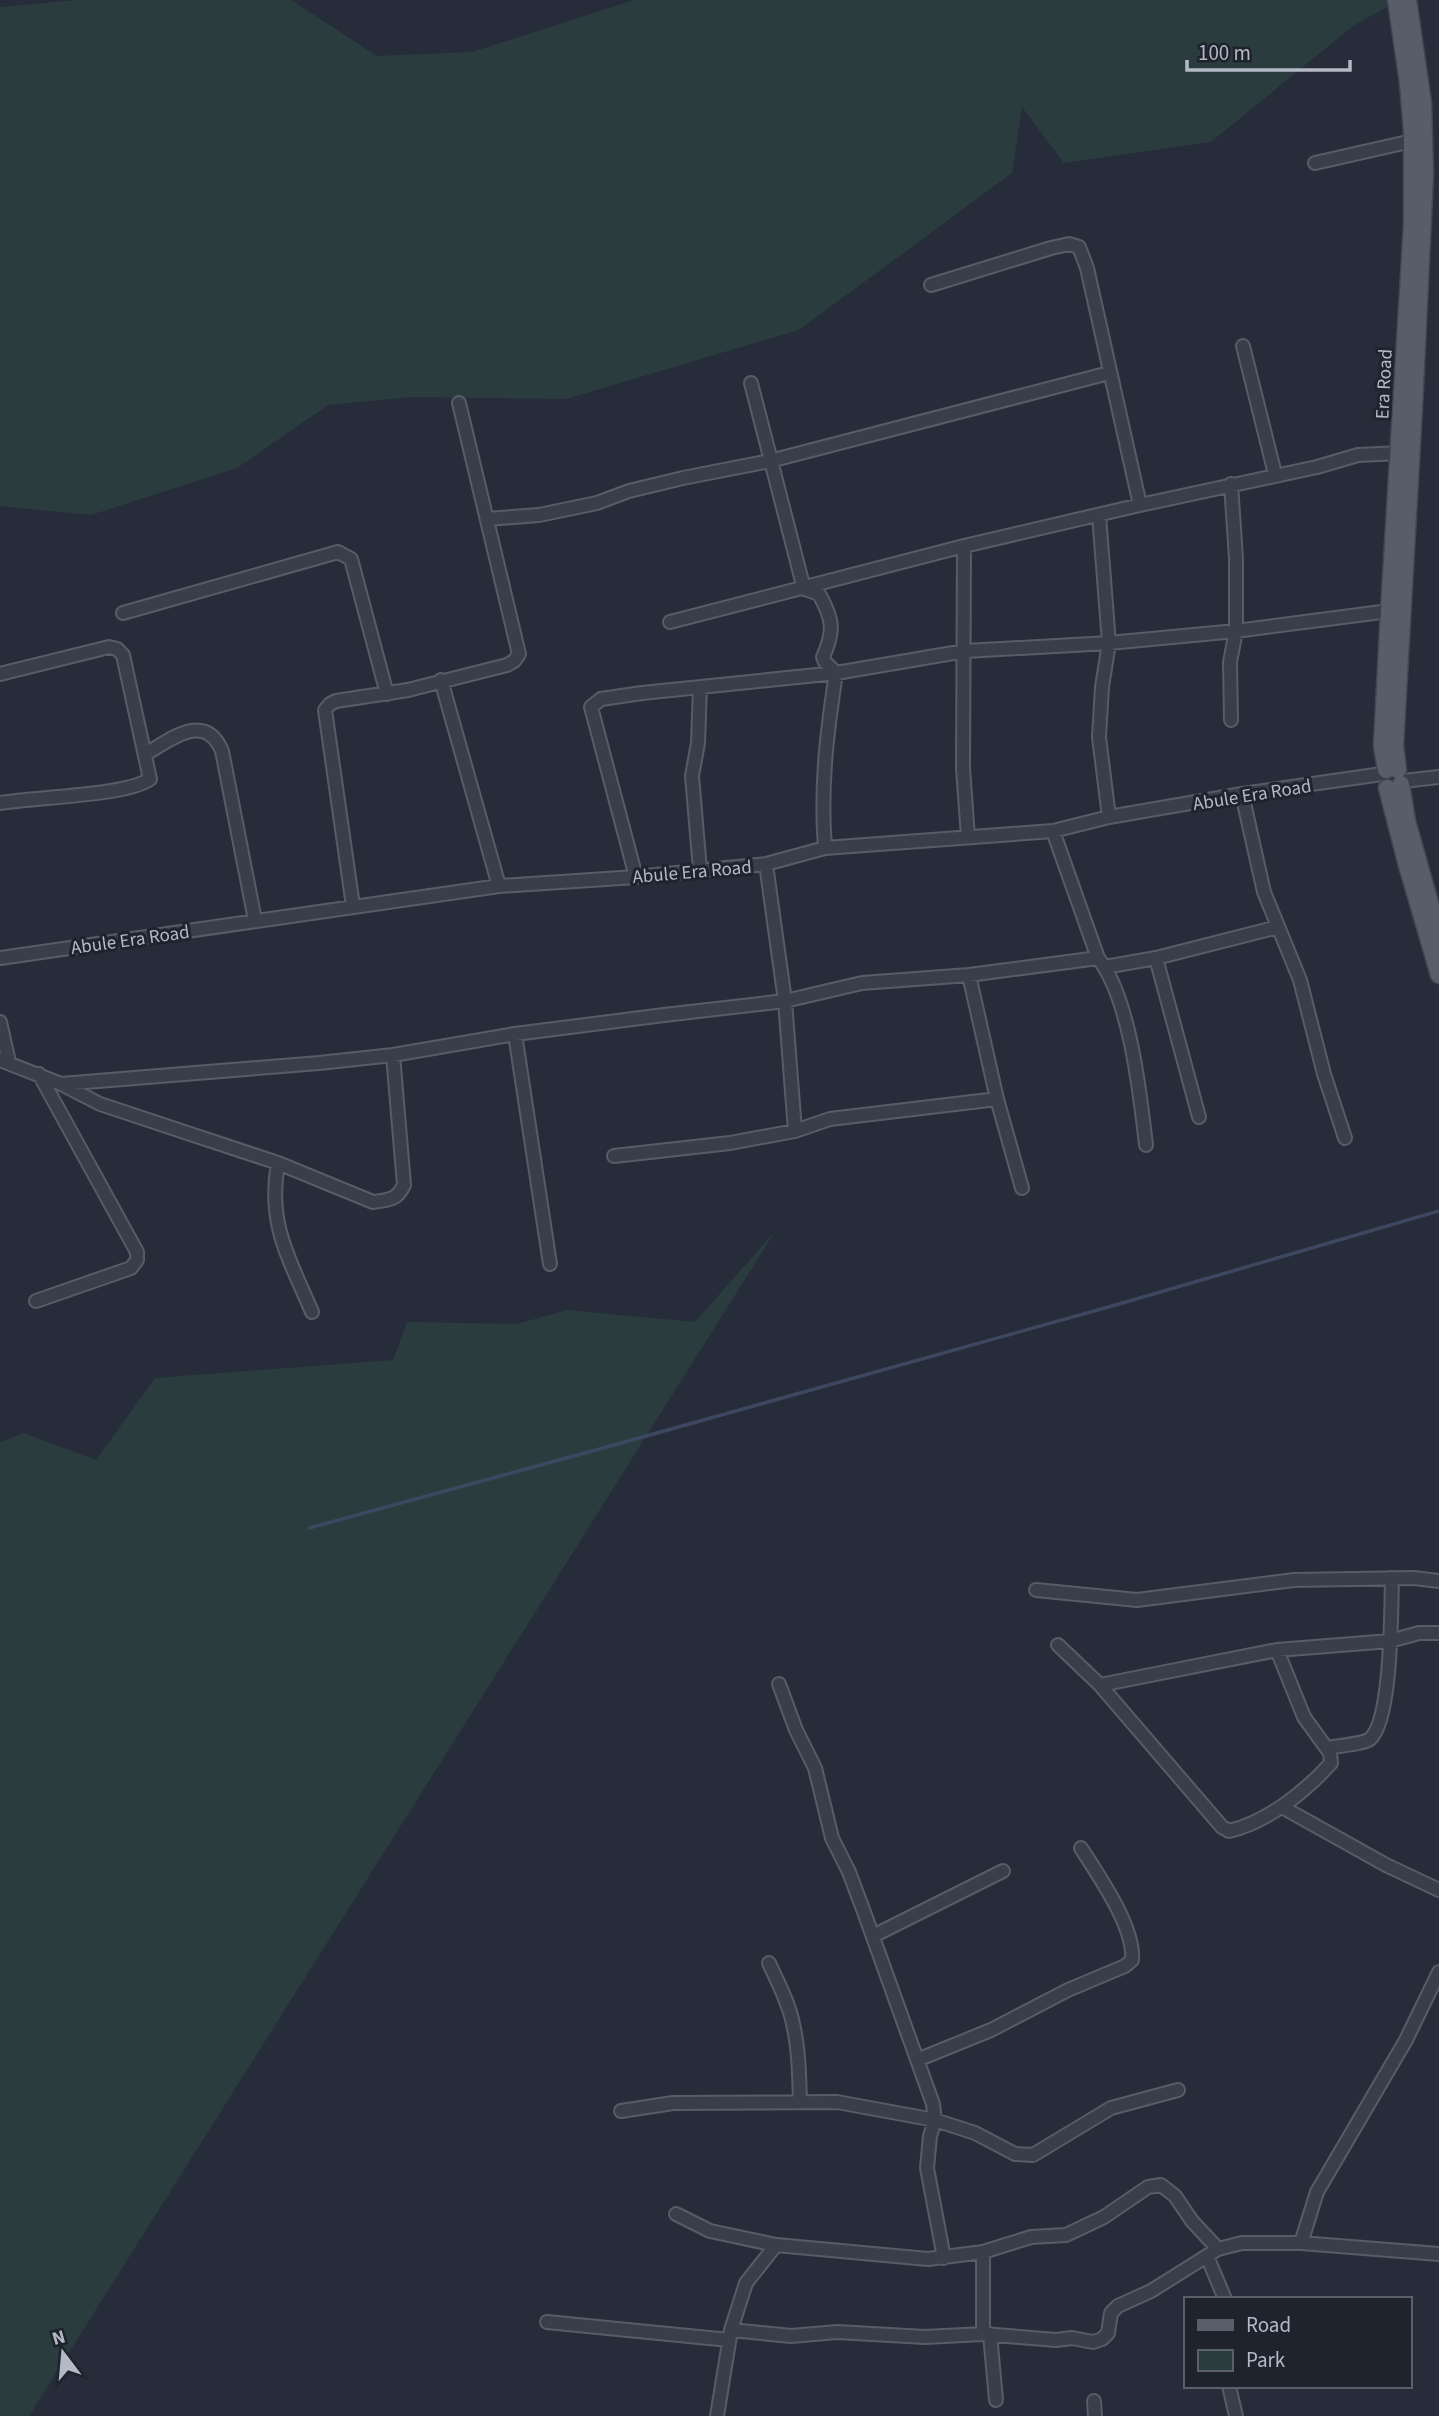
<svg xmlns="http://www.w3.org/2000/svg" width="1439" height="2416" font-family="'Source Sans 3',sans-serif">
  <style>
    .green { fill: #2b3c3e }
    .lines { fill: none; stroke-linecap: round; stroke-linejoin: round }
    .stream { stroke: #3d4860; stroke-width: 3.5 }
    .minor-casing { stroke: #575c67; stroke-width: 16 }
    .major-casing { stroke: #424752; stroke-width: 19 }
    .minor { stroke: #393e4a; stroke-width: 12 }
    .major { stroke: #575d69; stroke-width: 16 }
    .labels { text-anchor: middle; stroke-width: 6; stroke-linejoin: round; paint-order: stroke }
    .street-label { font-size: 19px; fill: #b4b9c5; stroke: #1e232e }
  </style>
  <rect width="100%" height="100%" fill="#262c39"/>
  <path class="green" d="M 76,0 L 291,0 L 377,56 L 472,52 L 634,0 L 1399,0 L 1353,26 L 1211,142 L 1064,163 L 1022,107 L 1012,173 L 799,330 L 566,399 L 412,397 L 328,405 L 237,468 L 91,515 L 0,506 L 0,7 Z
    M 776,1230 L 29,2416 L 0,2416 L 0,1442 L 23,1433 L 96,1460 L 155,1378 L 393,1360 L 407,1322 L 517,1324 L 567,1310 L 695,1322 Z"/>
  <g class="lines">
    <path class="stream" d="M 309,1528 L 596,1450 L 1112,1306 L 1439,1211"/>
    <defs>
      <path id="minor" d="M 1315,163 L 1412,141
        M 931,285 L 1051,248 L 1069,244 L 1079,247 L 1087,268 L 1140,505
        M 1243,346 L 1275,474
        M 751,383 L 804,589
        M 1231,484 L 1236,558 L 1236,631 L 1230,662 L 1231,720
        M 1099,515 L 1109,643 L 1102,687 L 1099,737 L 1109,817
        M 487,519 L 539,515 L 597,503 L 629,491 L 683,478 L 770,461 L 1109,373
        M 964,546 L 963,768 L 968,837
        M 805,589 L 819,594 C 833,619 835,630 823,657 L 825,662 L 836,673 C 827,732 820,788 825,848
        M 123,613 L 338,552 L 351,559 L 387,694
        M 670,622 L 964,546 L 1140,505 L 1317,467 L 1358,455 L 1400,453
        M 0,674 L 109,647 L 117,649 L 123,655 L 150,779 C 126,796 34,797 0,803
        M 441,680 L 499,886
        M 700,687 L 698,743 L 692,776 L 700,870
        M 146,754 C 171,739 205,711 222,751 L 255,920
        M 1403,781 L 1439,777
        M 1242,794 L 1264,892 L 1300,980 L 1324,1074 L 1345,1138
        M 1053,831 L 1098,958 C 1130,998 1140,1094 1146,1145
        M 766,864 L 785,1001 L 795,1131
        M 636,877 L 591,707 L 601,699 L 642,693 L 836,673 L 965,651 L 1109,643 L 1236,631 L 1389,611
        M 353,906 L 325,710 L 330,704 L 336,701 L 408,690 L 507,665 L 514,661 L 519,654 L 459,403
        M 0,958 L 499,886 L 636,877 L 766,864 L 825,848 L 1053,831 L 1109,817 L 1242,794 L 1382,774
        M 1156,958 L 1199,1117
        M 1105,967 L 1156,958 L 1278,927
        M 969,975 L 997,1099 L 1022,1188
        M 0,1022 L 9,1062
        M 515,1034 L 550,1264
        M 0,1060 L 61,1084 L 319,1063 L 393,1055 L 515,1034 L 664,1015 L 785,1001 L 862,983 L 969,975 L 1098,958
        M 61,1084 L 100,1104 L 278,1163 L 373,1202 C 389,1200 397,1200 404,1185 L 393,1055
        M 614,1156 L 730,1143 L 795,1131 L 830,1119 L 997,1099
        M 278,1163 C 267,1224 289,1258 312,1312
        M 36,1301 L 131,1268 L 137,1260 L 137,1252 L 39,1074
        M 1036,1590 L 1137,1600 L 1294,1580 L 1414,1578 L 1439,1581
        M 1058,1645 L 1100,1685 L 1222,1827 L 1229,1831 C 1267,1822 1305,1792 1331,1763 L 1330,1753 L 1304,1717 L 1277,1650
        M 779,1684 L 796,1730 L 815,1768 L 832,1838 L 849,1872 L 864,1912 L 933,2104 L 935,2120 L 930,2136 L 927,2168 L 944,2258
        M 1100,1685 L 1277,1650 L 1390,1641 L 1419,1633 L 1439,1633
        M 1327,1748 C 1336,1746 1364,1744 1370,1739 C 1392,1720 1391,1610 1392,1578
        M 1282,1807 L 1386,1865 L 1439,1890
        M 873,1936 L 1003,1871
        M 769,1963 C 778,1983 789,2003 793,2024 C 799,2049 799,2075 800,2101
        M 917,2060 L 991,2030 L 1068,1990 L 1125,1966 L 1132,1960 C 1135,1927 1098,1875 1081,1848
        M 621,2111 L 673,2103 L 837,2102 L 935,2120 L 975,2133 L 1015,2154 L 1033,2155 L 1111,2108 L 1178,2090
        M 676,2214 L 710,2231 L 776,2245 L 928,2259 L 983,2252 L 1031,2237 L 1066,2235 L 1104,2217 L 1148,2187 L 1161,2185 L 1175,2196 L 1192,2221 L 1218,2249 L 1242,2243 L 1301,2243 L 1439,2254
        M 1301,2243 L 1317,2192 L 1406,2040 L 1439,1972
        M 983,2252 L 983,2334
        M 1207,2256 L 1225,2299
        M 547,2322 L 729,2340
        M 731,2330 L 791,2336 L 837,2332 L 925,2337 L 983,2334 L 1056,2340 L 1072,2338 L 1093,2342 L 1102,2339 L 1108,2333 L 1111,2313 L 1118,2306 L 1151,2291 L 1218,2249
        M 990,2334 L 996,2400
        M 1229,2386 L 1236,2416
        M 1094,2401 L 1095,2416
        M 717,2416 L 731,2330 L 746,2283 L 776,2245"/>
      <path id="major" d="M 1386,770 L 1382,746 L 1389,611 L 1412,225 L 1412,131 L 1408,83 L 1396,0
        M 1398,770 L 1395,745 L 1414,407 L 1425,174 L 1423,103 L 1408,0
        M 1401,784 L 1407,821 L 1439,935
        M 1387,788 L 1406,862 L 1439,975"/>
    </defs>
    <use href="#minor" class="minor-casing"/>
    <use href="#major" class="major-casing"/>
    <use href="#minor" class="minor"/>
    <use href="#major" class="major"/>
  </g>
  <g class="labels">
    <g class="street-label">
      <text transform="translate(1383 384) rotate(-87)" y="7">Era Road</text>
      <text transform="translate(1252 794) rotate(-9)" y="7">Abule Era Road</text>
      <text transform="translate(692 871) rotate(-5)" y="7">Abule Era Road</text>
      <text transform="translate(130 939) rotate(-8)" y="7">Abule Era Road</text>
    </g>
  </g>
  <rect x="1184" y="2297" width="228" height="91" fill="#1e232e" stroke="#5a5f6a" stroke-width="2"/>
  <rect x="1198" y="2320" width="35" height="10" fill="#575d69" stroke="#5a5f6a" stroke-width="2"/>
  <text x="1246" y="2332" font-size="21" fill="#b4b9c5">Road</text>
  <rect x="1198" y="2350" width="35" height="21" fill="#2b3c3e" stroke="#5a5f6a" stroke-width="2"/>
  <text x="1246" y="2367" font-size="21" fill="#b4b9c5">Park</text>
  <g transform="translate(63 2353) rotate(344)" stroke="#1e232e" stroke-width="5" paint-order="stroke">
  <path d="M0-5L12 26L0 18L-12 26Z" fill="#b4b9c5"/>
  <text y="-10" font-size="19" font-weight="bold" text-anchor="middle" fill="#b4b9c5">N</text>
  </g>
  <path d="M1187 60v10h163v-10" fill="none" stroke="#b4b9c5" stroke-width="3.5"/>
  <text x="1198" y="60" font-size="21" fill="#b4b9c5" stroke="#1e232e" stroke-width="5" paint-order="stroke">100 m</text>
</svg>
